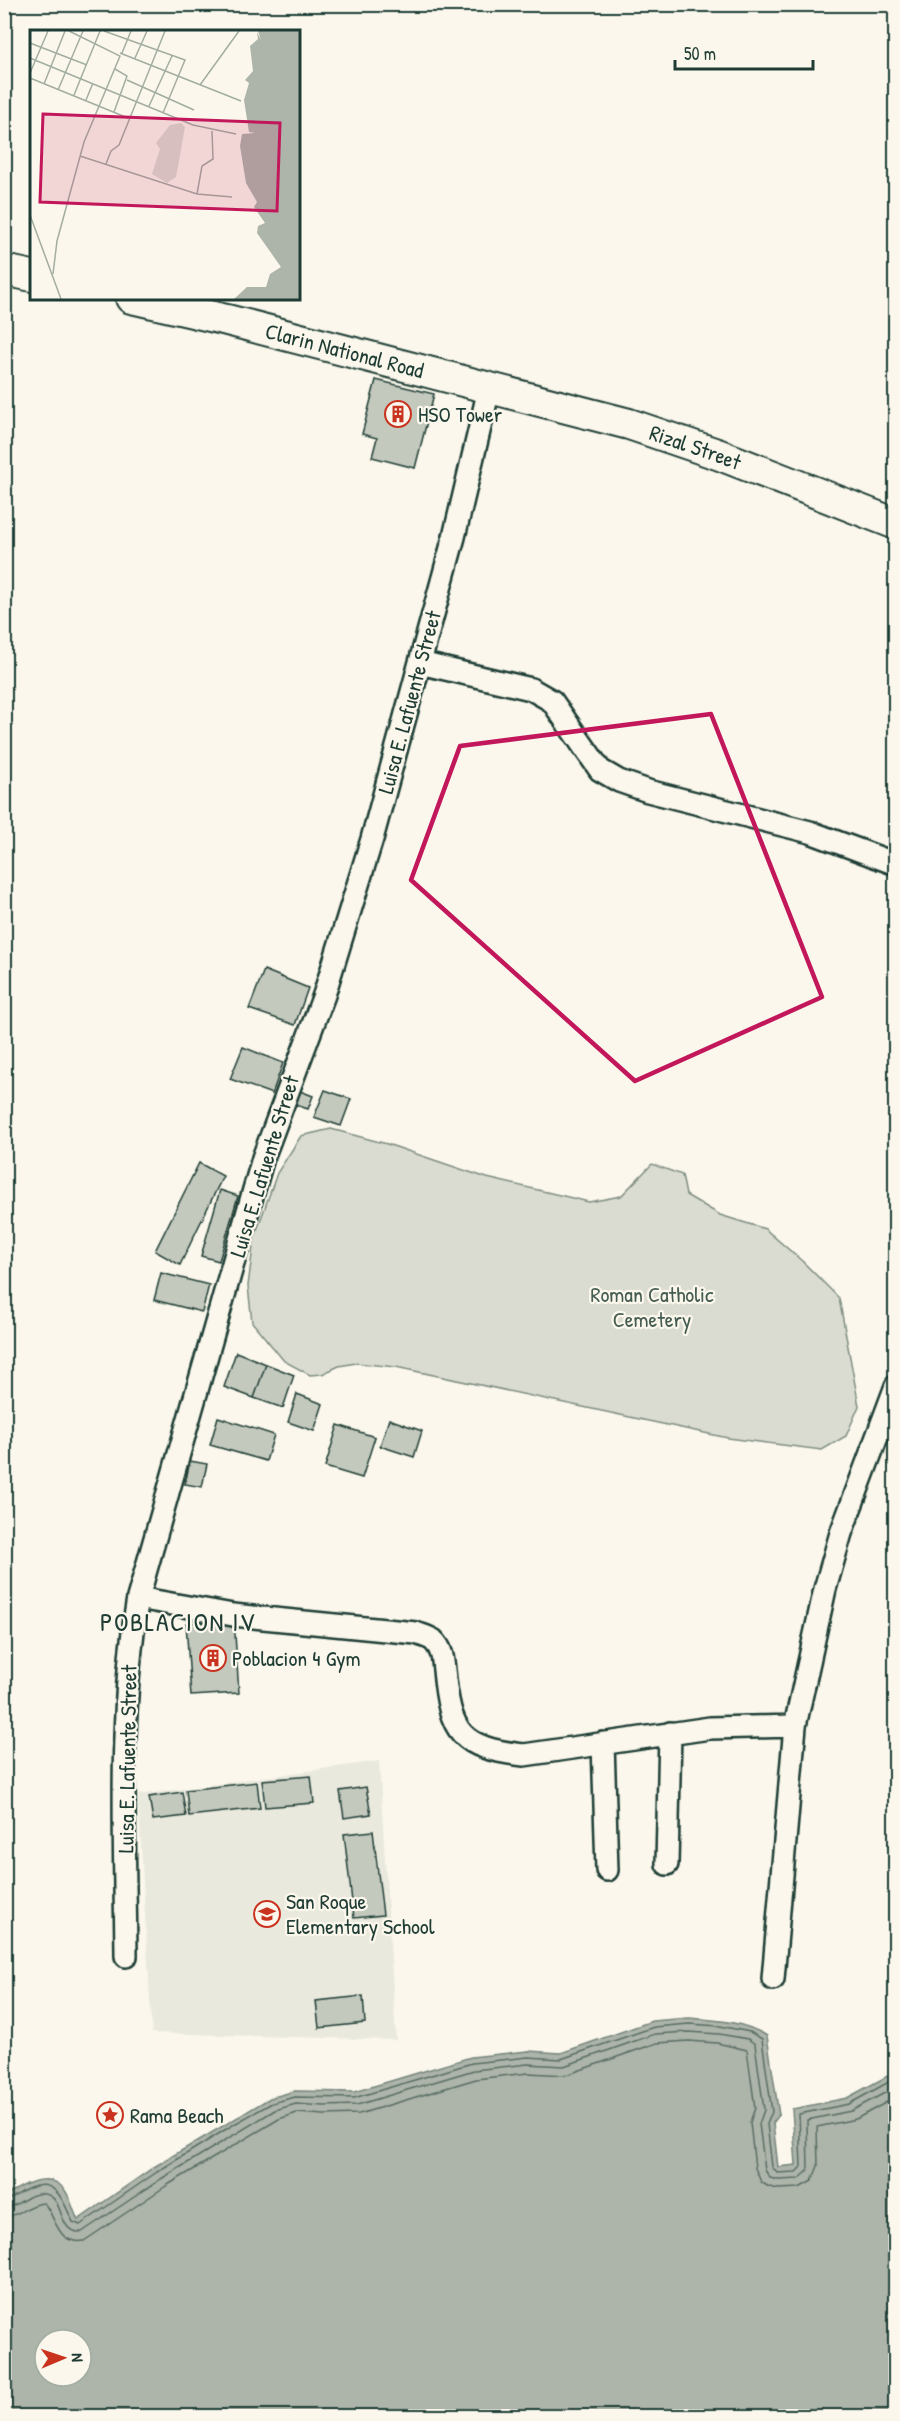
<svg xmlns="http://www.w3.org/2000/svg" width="900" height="2421" font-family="'Patrick Hand',sans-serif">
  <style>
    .built { fill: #eae9de }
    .green { fill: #dbdcd1; stroke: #7d8c82; stroke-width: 1.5 }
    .water { fill: #adb4aa; stroke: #74847b; stroke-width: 1.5; fill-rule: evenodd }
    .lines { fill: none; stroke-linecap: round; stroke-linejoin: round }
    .shore { stroke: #586d63; stroke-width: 1.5 }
    .building { fill: #c4c9be; stroke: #1f3d34; stroke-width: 1.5 }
    .street-casing { stroke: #1f3d34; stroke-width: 26 }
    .secondary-casing { stroke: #1f3d34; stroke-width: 34 }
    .street { stroke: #fbf7ec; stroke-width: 21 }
    .secondary { stroke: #fbf7ec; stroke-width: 30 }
    .marked { fill: none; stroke: #c2185b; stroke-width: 4.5; stroke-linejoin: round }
    .labels { text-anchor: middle; stroke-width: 4.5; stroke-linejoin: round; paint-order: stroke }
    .street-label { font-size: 22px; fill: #1f3d34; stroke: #fbf7ec }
    .poi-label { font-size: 22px; fill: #1f3d34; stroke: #fbf7ec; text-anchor: start }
    .park-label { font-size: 22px; fill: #455d53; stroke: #fbf7ec }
    .quarter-label { font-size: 26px; letter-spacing: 1.5px; fill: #1f3d34; stroke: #fbf7ec }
    .inset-road { fill: none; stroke: #a3ada2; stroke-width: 1.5 }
    .view { fill: #c2185b; fill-opacity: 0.15; stroke: #c2185b; stroke-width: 3 }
    .inset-edge { fill: none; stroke: #1f3d34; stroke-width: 3 }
  </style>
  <rect width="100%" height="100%" fill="#fbf7ec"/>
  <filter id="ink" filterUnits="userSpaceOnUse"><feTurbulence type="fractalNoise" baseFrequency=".0167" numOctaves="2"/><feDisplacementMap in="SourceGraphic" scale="12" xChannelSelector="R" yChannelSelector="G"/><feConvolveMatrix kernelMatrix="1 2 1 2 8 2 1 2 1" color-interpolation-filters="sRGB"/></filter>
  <g filter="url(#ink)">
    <path class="built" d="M 379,1761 L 396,2040 L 152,2033 L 138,1795 Z"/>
    <path class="green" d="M 331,1129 L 387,1144 L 487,1178 L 589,1202 L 621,1196 L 652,1164 L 682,1175 L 686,1195 L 720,1215 L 765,1229 L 802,1261 L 839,1298 L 859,1406 L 846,1436 L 822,1450 L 728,1438 L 396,1367 L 356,1363 L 339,1366 L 322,1374 L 310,1375 L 284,1361 L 252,1322 L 248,1286 L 254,1239 L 277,1173 L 301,1136 Z"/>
    <path class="water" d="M 689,2018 C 716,2020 744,2021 767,2036 L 779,2115 L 773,2123 L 778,2167 L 796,2165 L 792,2109 L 847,2098 L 895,2072 L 895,2416 L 5,2416 L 5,2196 C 21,2186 48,2169 64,2189 C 71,2198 73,2211 78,2220 L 154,2167 L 270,2098 L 295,2091 L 354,2092 L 471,2057 L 528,2051 L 561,2053 L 652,2021 ZM 45,2340 L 81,2340 L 81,2376 L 45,2376 Z"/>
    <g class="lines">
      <path class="shore" d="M 4,2200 C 14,2199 21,2191 30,2188 C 57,2176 64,2204 73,2222 L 80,2225 L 157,2172 L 236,2123 L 272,2103 L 295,2097 L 354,2098 L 472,2063 L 528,2057 L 561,2059 L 654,2027 L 689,2024 L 720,2026 L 750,2032 L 762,2039 L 772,2112 L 767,2124 L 772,2167 L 777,2173 L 796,2172 L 801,2167 L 799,2114 L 849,2104 L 896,2078
        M 4,2208 C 19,2207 29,2191 45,2194 C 66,2198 56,2234 82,2232 L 161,2179 L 275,2110 L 296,2104 L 324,2106 L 357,2105 L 474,2070 L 528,2064 L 564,2066 L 655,2034 L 689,2032 L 719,2034 L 748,2039 L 755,2044 L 764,2110 L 759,2124 L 765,2170 L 770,2178 L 779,2180 L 799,2179 L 808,2171 L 807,2120 L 851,2111 L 896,2087
        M 4,2217 C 20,2216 30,2203 44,2203 C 57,2219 57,2245 84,2241 L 166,2186 L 279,2119 L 297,2113 L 324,2115 L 359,2114 L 476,2079 L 528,2073 L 566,2075 L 657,2043 L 689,2041 L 717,2043 L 747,2050 L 755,2108 L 750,2122 L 755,2168 L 761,2182 L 769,2187 L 779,2189 L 799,2188 L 812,2181 L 818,2166 L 817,2127 L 856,2119 L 896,2097"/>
    </g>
    <path class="building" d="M 376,380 L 434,394 L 415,468 L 372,457 L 377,438 L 362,434 Z
      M 264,970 L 308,988 L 295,1025 L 249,1009 Z
      M 243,1047 L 283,1063 L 272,1094 L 230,1079 Z
      M 325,1090 L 351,1099 L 341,1126 L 314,1117 Z
      M 300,1091 L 313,1096 L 308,1109 L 296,1105 Z
      M 199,1163 L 223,1176 L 180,1265 L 155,1251 Z
      M 220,1190 L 238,1196 L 219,1261 L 201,1256 Z
      M 161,1273 L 209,1285 L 202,1312 L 154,1300 Z
      M 236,1352 L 266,1364 L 254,1398 L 224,1387 Z
      M 266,1364 L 294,1375 L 283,1408 L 254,1398 Z
      M 297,1394 L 323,1404 L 314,1431 L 288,1422 Z
      M 218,1417 L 274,1435 L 266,1461 L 210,1445 Z
      M 389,1419 L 422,1431 L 414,1457 L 380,1446 Z
      M 338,1425 L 375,1437 L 362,1478 L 325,1467 Z
      M 190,1461 L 207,1464 L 202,1487 L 185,1484 Z
      M 234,1620 L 239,1693 L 191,1696 L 186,1623 Z
      M 311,1776 L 314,1803 L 265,1807 L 262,1780 Z
      M 257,1782 L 260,1808 L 189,1816 L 186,1790 Z
      M 366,1787 L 371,1814 L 344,1818 L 340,1791 Z
      M 182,1792 L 186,1816 L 153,1820 L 149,1797 Z
      M 373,1831 L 383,1915 L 354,1918 L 344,1834 Z
      M 363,1996 L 365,2023 L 319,2028 L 316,2001 Z"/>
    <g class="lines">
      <defs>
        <path id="street" d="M 420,663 L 531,689 L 552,701 L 600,770 L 619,781 L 648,791 L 810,832 L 896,864
          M 138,1598 L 233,1615 L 416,1633 C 421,1635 429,1637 433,1640 C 442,1648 443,1659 444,1670 C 450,1733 460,1748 524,1755 L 710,1728 L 795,1726
          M 603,1743 L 607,1870
          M 667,1864 L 670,1733
          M 126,1956 C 125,1837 118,1716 138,1598 L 263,1158 L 324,995 L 372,839 L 454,537 L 489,389
          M 773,1979 L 795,1726 L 825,1589 L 841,1533 L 896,1386"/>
        <g id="secondary">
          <path d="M 4,270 L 32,276"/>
          <path id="s1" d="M 131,298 L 227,320 L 629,424 L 720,455 L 896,524"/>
        </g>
      </defs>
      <use href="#street" class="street-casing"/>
      <use href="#secondary" class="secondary-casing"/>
      <use href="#street" class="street"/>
      <use href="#secondary" class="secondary"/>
    </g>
  </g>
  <path class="marked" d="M 711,714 L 822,997 L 635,1081 L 411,880 L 460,746 Z"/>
  <defs>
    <symbol id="building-ring" viewBox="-11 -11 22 22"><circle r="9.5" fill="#fbf7ec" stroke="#c8321e" stroke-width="1.5"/><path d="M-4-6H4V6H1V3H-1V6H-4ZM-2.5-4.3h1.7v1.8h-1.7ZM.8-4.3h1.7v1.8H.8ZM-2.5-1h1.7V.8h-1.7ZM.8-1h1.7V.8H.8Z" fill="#c8321e"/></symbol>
    <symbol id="school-ring" viewBox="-11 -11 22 22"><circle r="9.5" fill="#fbf7ec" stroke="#c8321e" stroke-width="1.5"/><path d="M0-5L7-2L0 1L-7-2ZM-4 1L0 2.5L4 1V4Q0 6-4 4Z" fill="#c8321e"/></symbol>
    <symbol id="sight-ring" viewBox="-11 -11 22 22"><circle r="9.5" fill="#fbf7ec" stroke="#c8321e" stroke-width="1.5"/><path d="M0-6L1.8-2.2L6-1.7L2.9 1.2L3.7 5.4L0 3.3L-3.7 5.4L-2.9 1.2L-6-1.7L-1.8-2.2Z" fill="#c8321e"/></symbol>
  </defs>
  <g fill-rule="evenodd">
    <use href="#building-ring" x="383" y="399" width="30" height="30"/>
    <use href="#building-ring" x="198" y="1643" width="30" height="30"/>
    <use href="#school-ring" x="252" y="1899" width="30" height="30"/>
    <use href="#sight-ring" x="95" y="2100" width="30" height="30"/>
  </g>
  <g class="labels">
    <g class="street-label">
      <text dy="8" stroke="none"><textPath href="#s1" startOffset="220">Clarin National Road</textPath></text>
      <text dy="8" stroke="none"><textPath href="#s1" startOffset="584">Rizal Street</textPath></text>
      <text transform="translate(409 702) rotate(-75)" y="8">Luisa E. Lafuente Street</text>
      <text transform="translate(264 1166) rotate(-73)" y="8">Luisa E. Lafuente Street</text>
      <text transform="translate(127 1759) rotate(-89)" y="8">Luisa E. Lafuente Street</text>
    </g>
    <g class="poi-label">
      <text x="418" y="422">HSO Tower</text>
      <text x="232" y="1666">Poblacion 4 Gym</text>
      <text x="286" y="1909">San Roque<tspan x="286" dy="25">Elementary School</tspan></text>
      <text x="130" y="2123">Rama Beach</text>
    </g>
    <g class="park-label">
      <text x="652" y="1302">Roman Catholic<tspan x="652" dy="25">Cemetery</tspan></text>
    </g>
    <g class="quarter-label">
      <text x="178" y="1631">POBLACION IV</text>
    </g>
  </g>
  <g transform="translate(30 30)">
    <rect width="270" height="270" fill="#fbf7ec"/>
    <path d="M 140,95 L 151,93 L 155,97 L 146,147 L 137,153 L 122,144 L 130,119 L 126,113 Z" fill="#dbdcd1"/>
    <path d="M 228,1 L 270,1 L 270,269 L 204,269 L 217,257 L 236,257 L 240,244 L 251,237 L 227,203 L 228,196 L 235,193 L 224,177 L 227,172 L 216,153 L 210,116 L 212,104 L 225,103 L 219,102 L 214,70 L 219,53 L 215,50 L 223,41 L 220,16 L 228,9 L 227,2 L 231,10 Z" fill="#adb4aa"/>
    <path class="inset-road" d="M 74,1 L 155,30 L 133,83M 0,13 L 57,35M 90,23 L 211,71M 92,23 L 101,1M 0,28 L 163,95 L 206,104M 105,28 L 117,1M 0,43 L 18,1M 0,48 L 98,88M 97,50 L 164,80M 14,54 L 35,1M 170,55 L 209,1M 28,60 L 53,1M 44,65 L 70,1M 56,70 L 63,53M 119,76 L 142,26M 84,82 L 97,46 L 85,39M 50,126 L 167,164 L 202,167M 76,134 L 81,121 L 89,115 L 135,1M 167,164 L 172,136 L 183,129 L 182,101M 0,185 L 31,269M 23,244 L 27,211 L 54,112 L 90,26 L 39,1"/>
    <path class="view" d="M 13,84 L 250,93 L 247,181 L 10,172 Z"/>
    <rect width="270" height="270" class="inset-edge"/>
  </g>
  <rect width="900" height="2421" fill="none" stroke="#fbf7ec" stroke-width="24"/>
  <rect x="12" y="12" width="876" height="2397" fill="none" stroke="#1f3d34" stroke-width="2" filter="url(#ink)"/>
  <g transform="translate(63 2358) rotate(88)"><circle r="28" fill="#fbf7ec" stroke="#a3ada2" stroke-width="1.5"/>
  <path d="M0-4.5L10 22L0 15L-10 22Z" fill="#c8321e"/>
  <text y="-9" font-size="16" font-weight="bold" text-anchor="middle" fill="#1f3d34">N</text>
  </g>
  <path d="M675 60v9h138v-9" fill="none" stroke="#1f3d34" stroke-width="3"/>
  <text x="684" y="60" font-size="18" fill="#1f3d34" stroke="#fbf7ec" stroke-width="4.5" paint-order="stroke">50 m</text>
</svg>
